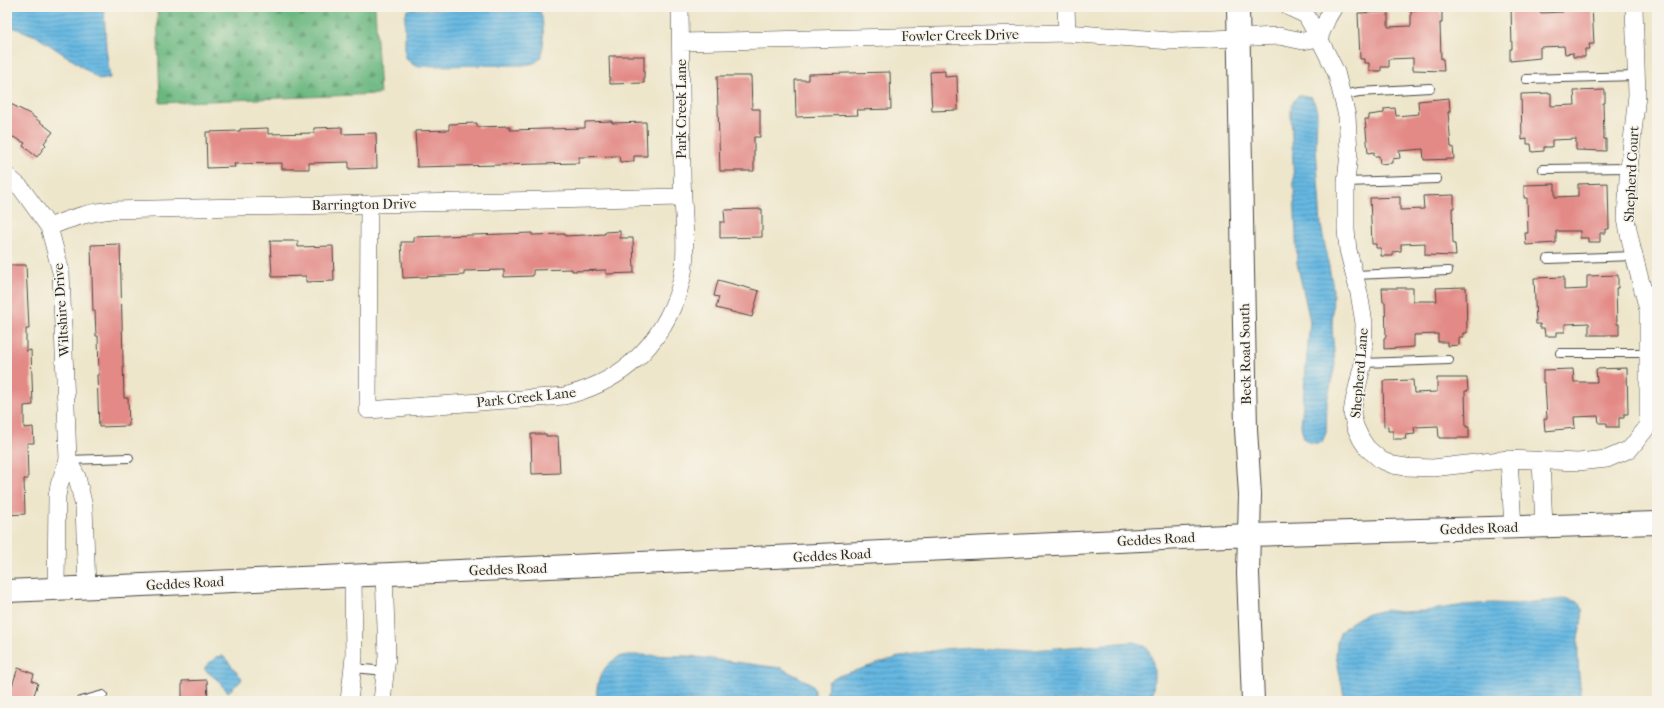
<svg xmlns="http://www.w3.org/2000/svg" width="1664" height="708" font-family="'IM FELL French Canon',serif">
  <style>
    .forest { fill: url(#forest-firs); stroke: #4a7156 }
    .water { fill: url(#water-rules); stroke: #487286 }
    .building { fill: #e38986 }
    .lines { fill: none; stroke-linecap: round; stroke-linejoin: round }
    .service-casing { stroke: #484743; stroke-width: 10 }
    .minor-casing { stroke: #484743; stroke-width: 18 }
    .secondary-casing { stroke: #484743; stroke-width: 24 }
    .service { stroke: #fff; stroke-width: 8 }
    .minor { stroke: #fff; stroke-width: 17 }
    .secondary { stroke: #fff; stroke-width: 22 }
    .labels { text-anchor: middle; stroke-width: 3; stroke-linejoin: round; paint-order: stroke }
    .street-label { font-size: 14px; fill: #2b2b2b; stroke: #f7f3e8 }
  </style>
  <defs>
    <pattern id="forest-firs" width="22" height="20" patternUnits="userSpaceOnUse"><rect width="22" height="20" fill="#6ab780"/><path d="M5 1l3.5 6h-7zM16 11l3.5 6h-7z" fill="#579569"/></pattern>
    <pattern id="water-rules" width="6" height="5" patternUnits="userSpaceOnUse"><rect width="6" height="5" fill="#66b8e2"/><path d="M0 2.5h6" fill="none" stroke="#5496b7"/></pattern>
  </defs>
  <rect width="100%" height="100%" fill="#f7f3e8"/>
  <filter id="ink" filterUnits="userSpaceOnUse"><feTurbulence type="fractalNoise" baseFrequency=".025" numOctaves="2"/><feDisplacementMap in="SourceGraphic" scale="8" xChannelSelector="R" yChannelSelector="G"/><feConvolveMatrix kernelMatrix="1 2 1 2 8 2 1 2 1" color-interpolation-filters="sRGB"/></filter>
  <filter id="wash" filterUnits="userSpaceOnUse"><feTurbulence type="fractalNoise" baseFrequency=".012" numOctaves="4" result="noise"/><feDisplacementMap in="SourceGraphic" scale="16" xChannelSelector="R" yChannelSelector="G"/><feGaussianBlur stdDeviation="0.9" result="paint"/><feColorMatrix in="noise" values="0 0 0 0 0 0 0 0 0 0 0 0 0 0 0 0 0 1.4 0 .05"/><feComposite in="paint" operator="in"/></filter>
  <g filter="url(#wash)">
    <rect width="100%" height="100%" fill="#eee6cb"/>
    <path class="forest" d="M 157,7 L 375,7 L 380,94 L 160,103 Z"/>
    <path class="water" d="M 7,7 L 104,7 L 106,48 L 110,78 L 100,80 L 74,61 L 36,36 L 7,25 Z
      M 410,9 L 536,10 L 540,11 C 544,19 545,51 540,58 C 536,64 529,64 523,65 L 415,66 L 405,58 L 405,16 L 407,11 Z
      M 1300,95 L 1311,97 L 1314,102 L 1317,111 L 1316,147 L 1321,225 L 1333,288 L 1332,328 L 1335,364 L 1327,401 L 1326,433 L 1322,442 C 1315,444 1310,443 1304,439 L 1301,426 L 1310,321 L 1297,263 L 1291,113 C 1291,106 1293,99 1300,95 Z
      M 1563,599 C 1568,600 1577,600 1580,604 C 1586,612 1579,629 1578,638 C 1577,659 1579,680 1582,701 L 1345,701 L 1336,655 L 1337,641 L 1341,631 L 1352,622 L 1364,615 L 1385,610 L 1400,612 L 1425,611 L 1464,605 L 1493,603 L 1516,604 Z
      M 1134,642 C 1137,643 1141,644 1143,645 C 1157,653 1156,689 1149,701 L 826,701 L 828,682 L 835,677 L 902,656 L 944,649 L 972,647 L 1032,650 Z
      M 642,655 L 688,656 L 781,668 L 812,684 L 815,691 L 815,701 L 597,701 C 595,684 601,667 617,658 C 623,654 635,655 642,655 Z
      M 223,656 C 230,663 234,670 242,678 L 241,681 L 228,692 L 221,685 L 220,682 L 205,670 L 205,667 L 216,657 Z"/>
    <g id="blocks">
      <path class="building" d="M 1511,7 L 1540,7 L 1540,13 L 1563,12 L 1563,7 L 1592,7 L 1594,44 L 1589,44 L 1590,49 L 1585,49 L 1585,57 L 1573,57 L 1573,53 L 1565,54 L 1564,46 L 1540,47 L 1540,58 L 1510,61 L 1510,49 L 1512,49 Z
        M 1411,10 L 1442,10 L 1442,23 L 1440,23 L 1441,59 L 1443,59 L 1444,71 L 1413,70 L 1413,58 L 1389,59 L 1389,67 L 1381,67 L 1381,71 L 1369,71 L 1369,63 L 1364,63 L 1364,59 L 1360,59 L 1358,13 L 1388,12 L 1388,27 L 1411,26 Z
        M 609,56 L 644,56 L 644,83 L 610,84 Z
        M 945,71 L 945,77 L 957,76 L 958,110 L 932,111 L 930,72 Z
        M 890,72 L 891,109 L 857,110 L 858,115 L 796,117 L 795,80 L 808,80 L 808,74 Z
        M 717,76 L 751,76 L 752,109 L 760,109 L 760,137 L 754,137 L 754,171 L 720,171 Z
        M 1605,90 L 1605,103 L 1603,103 L 1604,139 L 1606,139 L 1606,151 L 1576,150 L 1576,139 L 1552,140 L 1552,147 L 1544,147 L 1544,151 L 1532,152 L 1531,144 L 1527,144 L 1527,139 L 1522,140 L 1521,94 L 1551,93 L 1551,106 L 1575,105 L 1574,91 Z
        M 1449,98 L 1450,111 L 1448,112 L 1451,147 L 1453,147 L 1454,159 L 1424,160 L 1423,149 L 1399,151 L 1400,158 L 1392,159 L 1392,163 L 1380,164 L 1379,156 L 1374,156 L 1374,152 L 1368,153 L 1365,119 L 1369,119 L 1369,115 L 1384,113 L 1384,109 L 1395,108 L 1396,116 L 1419,114 L 1418,101 Z
        M 7,102 L 30,114 L 53,132 L 44,143 L 46,145 L 37,157 L 23,146 L 25,143 L 7,134 Z
        M 612,121 L 612,123 L 646,122 L 647,156 L 634,156 L 634,161 L 620,162 L 619,156 L 579,157 L 579,163 L 417,167 L 415,131 L 449,130 L 449,124 L 477,123 L 477,127 L 510,126 L 510,130 L 585,128 L 585,122 Z
        M 342,127 L 342,134 L 376,133 L 377,168 L 349,169 L 349,162 L 309,163 L 309,169 L 282,169 L 282,163 L 234,164 L 235,167 L 207,168 L 206,132 L 240,131 L 240,129 L 268,128 L 268,134 L 314,133 L 314,128 Z
        M 1608,183 L 1609,229 L 1605,229 L 1605,233 L 1600,233 L 1600,242 L 1588,242 L 1588,238 L 1580,238 L 1580,231 L 1556,231 L 1556,243 L 1526,245 L 1525,233 L 1528,233 L 1527,198 L 1524,198 L 1524,185 L 1555,184 L 1555,197 L 1578,196 L 1578,184 Z
        M 1454,195 L 1454,208 L 1452,208 L 1453,244 L 1455,244 L 1456,256 L 1425,255 L 1425,243 L 1401,244 L 1401,251 L 1393,252 L 1393,256 L 1381,256 L 1381,248 L 1376,248 L 1376,244 L 1372,244 L 1370,198 L 1400,197 L 1400,210 L 1424,209 L 1423,196 Z
        M 762,209 L 762,237 L 720,238 L 720,222 L 725,222 L 724,210 Z
        M 620,231 L 620,238 L 633,238 L 634,273 L 606,274 L 606,270 L 572,271 L 572,269 L 533,270 L 533,276 L 504,277 L 504,270 L 464,271 L 464,275 L 403,278 L 401,242 L 414,242 L 414,237 L 532,233 L 532,235 L 565,234 L 565,236 L 605,234 L 605,232 Z
        M 270,241 L 298,241 L 298,247 L 333,246 L 334,281 L 306,282 L 306,276 L 272,277 Z
        M 120,244 L 124,398 L 128,398 L 129,426 L 99,427 L 97,375 L 99,375 L 98,336 L 96,336 L 95,311 L 93,311 L 91,245 Z
        M 7,265 L 26,265 L 29,329 L 26,329 L 26,351 L 31,350 L 33,405 L 24,406 L 24,428 L 33,427 L 34,443 L 27,443 L 28,479 L 24,479 L 25,514 L 7,515 Z
        M 1618,275 L 1618,288 L 1616,288 L 1617,324 L 1619,324 L 1619,335 L 1589,335 L 1589,323 L 1565,324 L 1565,332 L 1557,332 L 1557,336 L 1545,336 L 1544,328 L 1540,328 L 1540,324 L 1536,324 L 1534,278 L 1564,277 L 1564,290 L 1587,289 L 1587,276 Z
        M 718,280 L 759,291 L 752,317 L 716,308 L 719,297 L 714,296 Z
        M 1466,287 L 1467,333 L 1463,333 L 1463,337 L 1459,337 L 1459,345 L 1447,346 L 1447,342 L 1438,342 L 1438,334 L 1414,335 L 1414,347 L 1384,349 L 1384,338 L 1386,337 L 1385,302 L 1383,302 L 1382,288 L 1413,288 L 1413,301 L 1437,301 L 1436,288 Z
        M 1627,368 L 1628,414 L 1624,414 L 1624,418 L 1619,418 L 1619,427 L 1607,427 L 1607,423 L 1599,423 L 1598,416 L 1574,417 L 1575,428 L 1545,431 L 1544,419 L 1547,419 L 1545,383 L 1543,383 L 1543,370 L 1573,369 L 1574,382 L 1597,382 L 1596,369 Z
        M 1437,378 L 1467,378 L 1468,391 L 1465,391 L 1466,427 L 1469,427 L 1469,438 L 1439,438 L 1438,426 L 1414,427 L 1415,434 L 1405,435 L 1406,439 L 1393,439 L 1393,431 L 1388,431 L 1388,426 L 1384,427 L 1383,381 L 1413,380 L 1414,393 L 1437,392 Z
        M 531,434 L 546,434 L 546,436 L 558,436 L 560,473 L 532,474 Z
        M 18,668 L 34,674 L 32,681 L 38,683 L 32,701 L 7,701 Z
        M 207,680 L 208,701 L 182,701 L 182,681 Z"/>
    </g>
  </g>
  <g filter="url(#ink)">
    <use href="#blocks" fill-opacity="0" stroke="#484743" stroke-width="1"/>
    <g class="lines">
      <defs>
        <path id="service" d="M 1526,79 L 1636,76
          M 1343,95 L 1359,92 L 1430,88
          M 1543,169 L 1629,168
          M 1346,182 L 1437,179
          M 1548,259 L 1634,256
          M 1355,275 L 1448,271
          M 1560,353 L 1648,353
          M 1363,363 L 1449,360
          M 68,460 L 129,458
          M 353,668 L 386,671
          M 81,701 L 103,695"/>
        <path id="minor" d="M 1066,7 L 1067,33
          M 1289,7 L 1306,15 L 1319,38 L 1336,72 L 1347,116 L 1349,153 L 1346,182 L 1346,230 L 1348,250 L 1359,293 L 1364,323 L 1363,363 L 1354,401 L 1352,413 L 1355,426 L 1361,439 L 1367,448 L 1381,460 L 1393,465 L 1406,467 L 1433,468 L 1509,459 L 1578,462 L 1607,459 L 1630,449 L 1648,426 L 1648,310 L 1632,248 L 1626,219 L 1628,178 L 1637,95 L 1634,7
          M 1319,38 L 1328,17 L 1334,7
          M 681,42 L 1067,33 L 1171,41 L 1279,36 L 1303,41 L 1319,38
          M 7,176 L 21,188 L 49,227 L 61,272 L 68,460
          M 369,204 L 368,410 L 564,396 C 614,384 651,355 672,308 C 678,295 682,281 684,267 C 687,235 682,203 682,170 C 681,116 681,61 680,7
          M 49,227 C 70,218 89,212 112,210 L 682,197
          M 1509,459 L 1513,527
          M 1541,460 L 1544,526
          M 56,589 L 57,496 L 59,485 L 68,460 L 77,477 L 84,507 L 87,588
          M 349,701 L 354,657 L 353,576
          M 382,701 L 387,656 L 384,574"/>
        <path id="secondary" d="M 1238,7 L 1246,429 L 1250,495 L 1248,573 L 1253,701
          M 7,591 L 731,559 L 1248,535 L 1657,523"/>
      </defs>
      <use href="#service" class="service-casing"/>
      <use href="#minor" class="minor-casing"/>
      <use href="#secondary" class="secondary-casing"/>
      <use href="#service" class="service"/>
      <use href="#minor" class="minor"/>
      <use href="#secondary" class="secondary"/>
    </g>
  </g>
  <g class="labels">
    <g class="street-label">
      <text transform="translate(960 35) rotate(-1)" y="5">Fowler Creek Drive</text>
      <text transform="translate(681 109) rotate(-90)" y="5">Park Creek Lane</text>
      <text transform="translate(1631 174) rotate(-87)" y="5">Shepherd Court</text>
      <text transform="translate(364 204) rotate(-1)" y="5">Barrington Drive</text>
      <text transform="translate(61 310) rotate(-94)" y="5">Wiltshire Drive</text>
      <text transform="translate(1245 354) rotate(-91)" y="5">Beck Road South</text>
      <text transform="translate(1359 373) rotate(-85)" y="5">Shepherd Lane</text>
      <text transform="translate(526 397) rotate(-6)" y="5">Park Creek Lane</text>
      <text transform="translate(1479 528) rotate(-2)" y="5">Geddes Road</text>
      <text transform="translate(1156 539) rotate(-3)" y="5">Geddes Road</text>
      <text transform="translate(832 555) rotate(-3)" y="5">Geddes Road</text>
      <text transform="translate(508 569) rotate(-2)" y="5">Geddes Road</text>
      <text transform="translate(185 583) rotate(-3)" y="5">Geddes Road</text>
    </g>
  </g>
  <rect width="1664" height="708" fill="none" stroke="#f7f3e8" stroke-width="24"/>
</svg>
